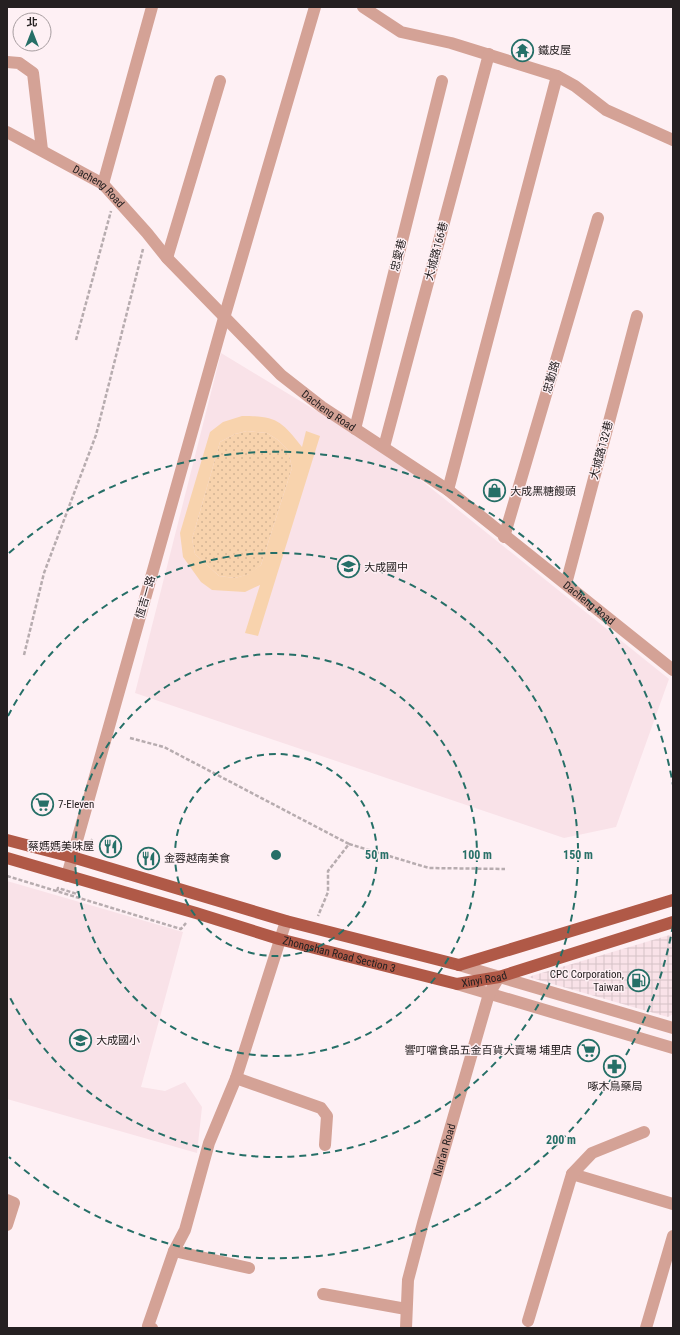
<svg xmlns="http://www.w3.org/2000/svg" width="680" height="1335" font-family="'Roboto Condensed','Noto Sans TC',sans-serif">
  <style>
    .built { fill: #f9e2e8 }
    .industrial { fill: url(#industrial-grid) }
    .grass { fill: url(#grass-dots) }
    .pitch { fill: #f8d3ad; fill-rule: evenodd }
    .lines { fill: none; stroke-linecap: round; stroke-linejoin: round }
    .path { stroke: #b7acaf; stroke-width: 2.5; stroke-dasharray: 4 2; stroke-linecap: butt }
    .minor { stroke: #d4a296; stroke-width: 12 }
    .major { stroke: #b05947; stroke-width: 12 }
    .ring { fill: none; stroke: #266f67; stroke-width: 2; stroke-dasharray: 7 5 }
    .labels { text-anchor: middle; stroke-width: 3; stroke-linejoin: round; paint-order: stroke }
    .poi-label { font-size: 11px; fill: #252021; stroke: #fef0f4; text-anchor: start }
    .street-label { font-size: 11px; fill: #252021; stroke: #fef0f4 }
    .centre { fill: #266f67; stroke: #fef0f4; stroke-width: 2 }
    .ring-label { font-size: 12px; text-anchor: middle; font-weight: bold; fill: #266f67; stroke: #fef0f4; stroke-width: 3; stroke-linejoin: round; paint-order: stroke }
  </style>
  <defs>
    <pattern id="industrial-grid" width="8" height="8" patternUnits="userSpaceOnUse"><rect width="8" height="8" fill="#f9e2e8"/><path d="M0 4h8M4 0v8" fill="none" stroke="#d5c2c7"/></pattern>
    <pattern id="grass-dots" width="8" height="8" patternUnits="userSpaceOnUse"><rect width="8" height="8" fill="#f8d3ad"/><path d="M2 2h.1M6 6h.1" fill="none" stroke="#d4b595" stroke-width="1.8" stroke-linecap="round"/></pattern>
  </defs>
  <rect width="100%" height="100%" fill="#fef0f4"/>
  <path class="built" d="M 221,353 L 391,456 L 669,679 L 616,827 L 564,838 L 135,693 Z
    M 7,881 L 183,932 L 141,1087 L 165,1091 L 185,1082 L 202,1107 L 197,1153 L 7,1099 Z"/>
  <path class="industrial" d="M 673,934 L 673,1014 L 668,1017 L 528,977 Z"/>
  <path class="grass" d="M 247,431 L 267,433 L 278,440 L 288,450 L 292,468 L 261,565 L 250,574 L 235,578 L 219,576 L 195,554 L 192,539 L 220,442 L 235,434 Z"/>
  <path class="pitch" d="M 242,416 C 276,416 281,420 302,447 L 306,431 L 320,436 L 258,636 L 245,633 L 260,585 L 245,592 L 212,590 L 201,582 L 183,557 L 180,533 L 210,432 L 223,422 ZM 247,431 L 267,433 L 278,440 L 288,450 L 292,468 L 261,565 L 249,574 L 235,578 L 219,576 L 195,554 L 192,539 L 220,442 L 235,434 Z"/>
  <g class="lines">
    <path class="path" d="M 76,340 L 111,211
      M 24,655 L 44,573 L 96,435 L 143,249
      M 130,738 L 164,747 L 349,844 L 328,871 L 328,892 L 318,916
      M 349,844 L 429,868 L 505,869
      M 90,850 L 93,839 L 91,841
      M 7,876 L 181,929 L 186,923
      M 57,891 L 58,888 L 77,894 L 78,891"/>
    <g class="minor">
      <path d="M 363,7 L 401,32 L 451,43 L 557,76 L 575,86 L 606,110 L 673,140"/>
      <path d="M 7,62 L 19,63 L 33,73 L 42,150"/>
      <path id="s1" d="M 7,132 L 103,184 L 147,233 L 167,258 L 281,375 L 322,407 L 448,490 L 673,670"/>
      <path d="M 103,184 L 152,7"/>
      <path d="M 167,258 L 220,81"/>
      <path d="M 355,429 L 442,81"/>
      <path d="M 384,447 L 489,54"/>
      <path d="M 448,490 L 557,76"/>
      <path d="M 504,537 L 598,218"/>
      <path d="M 566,584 L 637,316"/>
      <path d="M 67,876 L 224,318 L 315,7"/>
      <path d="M 459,965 L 673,1028"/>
      <path d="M 457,984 L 673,1048"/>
      <path d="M 236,1078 L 321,1108 L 327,1116 L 325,1145"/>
      <path d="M 572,1174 L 673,1204"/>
      <path d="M 7,1200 L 14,1203 L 7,1225"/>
      <path d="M 174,1251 L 249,1268"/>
      <path d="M 323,1294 L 406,1309"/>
      <path d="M 528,1321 L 572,1174 L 592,1153 L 644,1132"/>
      <path d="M 152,1328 L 148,1326 L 174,1251 L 185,1230 L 209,1143 L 236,1078 L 286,921"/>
      <path id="s2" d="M 406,1328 L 408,1280 L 423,1223 L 489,994 L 499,977"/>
      <path d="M 646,1328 L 673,1236"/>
    </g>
    <g class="major">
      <path d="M 7,840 L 72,857 L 286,921 L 459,965"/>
      <path id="s3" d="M 7,858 L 196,913 L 279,939 L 457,984 L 499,977 L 673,922"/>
      <path d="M 459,965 L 673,900"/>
    </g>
  </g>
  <g class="ring">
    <circle cx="276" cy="855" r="101"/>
    <circle cx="276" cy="855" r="201"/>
    <path d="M8 716A302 302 0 1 1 8 994"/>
    <path d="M673 925A403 403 0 0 1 9 1157M9 553A403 403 0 0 1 673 785"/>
  </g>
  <defs>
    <symbol id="temple-ring" viewBox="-11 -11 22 22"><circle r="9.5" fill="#fef0f4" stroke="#266f67" stroke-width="1.5"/><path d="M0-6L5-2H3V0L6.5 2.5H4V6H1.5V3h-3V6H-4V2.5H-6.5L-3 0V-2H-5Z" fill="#266f67"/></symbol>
    <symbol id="shop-ring" viewBox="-11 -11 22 22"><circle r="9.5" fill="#fef0f4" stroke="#266f67" stroke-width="1.5"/><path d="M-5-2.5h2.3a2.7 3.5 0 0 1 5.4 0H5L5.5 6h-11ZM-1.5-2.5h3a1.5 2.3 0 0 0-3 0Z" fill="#266f67"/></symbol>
    <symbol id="school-ring" viewBox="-11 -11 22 22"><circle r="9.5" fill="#fef0f4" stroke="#266f67" stroke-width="1.5"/><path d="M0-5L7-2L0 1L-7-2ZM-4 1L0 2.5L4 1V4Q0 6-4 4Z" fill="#266f67"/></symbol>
    <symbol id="supermarket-ring" viewBox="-11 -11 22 22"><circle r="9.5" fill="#fef0f4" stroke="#266f67" stroke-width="1.5"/><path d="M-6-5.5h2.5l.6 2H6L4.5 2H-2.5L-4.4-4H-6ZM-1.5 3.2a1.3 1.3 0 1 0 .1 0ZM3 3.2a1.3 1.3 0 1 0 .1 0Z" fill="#266f67"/></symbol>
    <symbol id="restaurant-ring" viewBox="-11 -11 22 22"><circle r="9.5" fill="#fef0f4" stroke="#266f67" stroke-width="1.5"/><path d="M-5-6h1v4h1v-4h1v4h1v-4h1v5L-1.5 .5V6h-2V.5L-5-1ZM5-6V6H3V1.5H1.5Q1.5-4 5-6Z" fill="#266f67"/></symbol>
    <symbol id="fuel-ring" viewBox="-11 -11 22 22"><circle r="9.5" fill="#fef0f4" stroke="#266f67" stroke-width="1.5"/><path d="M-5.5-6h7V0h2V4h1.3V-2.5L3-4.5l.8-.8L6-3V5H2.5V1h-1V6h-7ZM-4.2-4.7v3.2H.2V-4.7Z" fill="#266f67"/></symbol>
    <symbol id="pharmacy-ring" viewBox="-11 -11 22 22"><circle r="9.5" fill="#fef0f4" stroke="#266f67" stroke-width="1.5"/><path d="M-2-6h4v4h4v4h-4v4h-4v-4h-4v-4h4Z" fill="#266f67"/></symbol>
  </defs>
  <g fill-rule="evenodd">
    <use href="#temple-ring" x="510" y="38" width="25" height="25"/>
    <use href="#shop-ring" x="482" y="478" width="25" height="25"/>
    <use href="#school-ring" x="336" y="554" width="25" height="25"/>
    <use href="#supermarket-ring" x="30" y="792" width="25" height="25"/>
    <use href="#restaurant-ring" x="98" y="834" width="25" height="25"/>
    <use href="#restaurant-ring" x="136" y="846" width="25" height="25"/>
    <use href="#fuel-ring" x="626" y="968" width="25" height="25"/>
    <use href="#school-ring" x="68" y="1028" width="25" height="25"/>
    <use href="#supermarket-ring" x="576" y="1038" width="25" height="25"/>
    <use href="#pharmacy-ring" x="602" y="1054" width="25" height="25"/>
  </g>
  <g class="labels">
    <g class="poi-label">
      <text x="538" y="54">鐵皮屋</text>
      <text x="510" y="495">大成黑糖饅頭</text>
      <text x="364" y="571">大成國中</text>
      <text x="58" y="808">7-Eleven</text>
      <text x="94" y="850" text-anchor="end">蔡媽媽美味屋</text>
      <text x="164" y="862">金蓉越南美食</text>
      <text x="624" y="978" text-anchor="end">CPC Corporation,<tspan x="624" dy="13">Taiwan</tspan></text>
      <text x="96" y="1044">大成國小</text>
      <text x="572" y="1054" text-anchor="end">響叮噹食品五金百貨大賣場 埔里店</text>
      <text x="615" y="1090" text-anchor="middle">啄木鳥藥局</text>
    </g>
    <g class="street-label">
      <text dy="4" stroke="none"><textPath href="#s1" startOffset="107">Dacheng Road</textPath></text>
      <text transform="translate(436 251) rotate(-75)" y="4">大城路166巷</text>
      <text transform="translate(398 255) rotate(-76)" y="4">忠愛巷</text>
      <text transform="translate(551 377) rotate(-74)" y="4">忠勤路</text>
      <text dy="4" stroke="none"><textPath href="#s1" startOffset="430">Dacheng Road</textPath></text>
      <text transform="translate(601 450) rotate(-75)" y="4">大城路132巷</text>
      <text transform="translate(145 597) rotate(-74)" y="4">恆吉一路</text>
      <text dy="4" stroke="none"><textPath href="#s1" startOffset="754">Dacheng Road</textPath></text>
      <text dy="4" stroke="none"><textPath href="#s3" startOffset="346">Zhongshan Road Section 3</textPath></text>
      <text dy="4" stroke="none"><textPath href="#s3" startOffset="495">Xinyi Road</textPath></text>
      <text dy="4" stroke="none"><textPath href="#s2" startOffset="183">Nan’an Road</textPath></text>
    </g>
  </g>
  <circle cx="276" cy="855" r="6" class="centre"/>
  <g class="ring-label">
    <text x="377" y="859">50 m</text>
    <text x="477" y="859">100 m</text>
    <text x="578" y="859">150 m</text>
    <text x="561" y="1144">200 m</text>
  </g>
  <rect width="680" height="1335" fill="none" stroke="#252021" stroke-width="16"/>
  <g transform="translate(32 32)"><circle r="19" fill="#fef0f4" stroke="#a79da0"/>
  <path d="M0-3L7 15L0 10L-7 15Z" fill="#266f67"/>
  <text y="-6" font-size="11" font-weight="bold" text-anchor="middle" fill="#252021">北</text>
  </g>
</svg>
